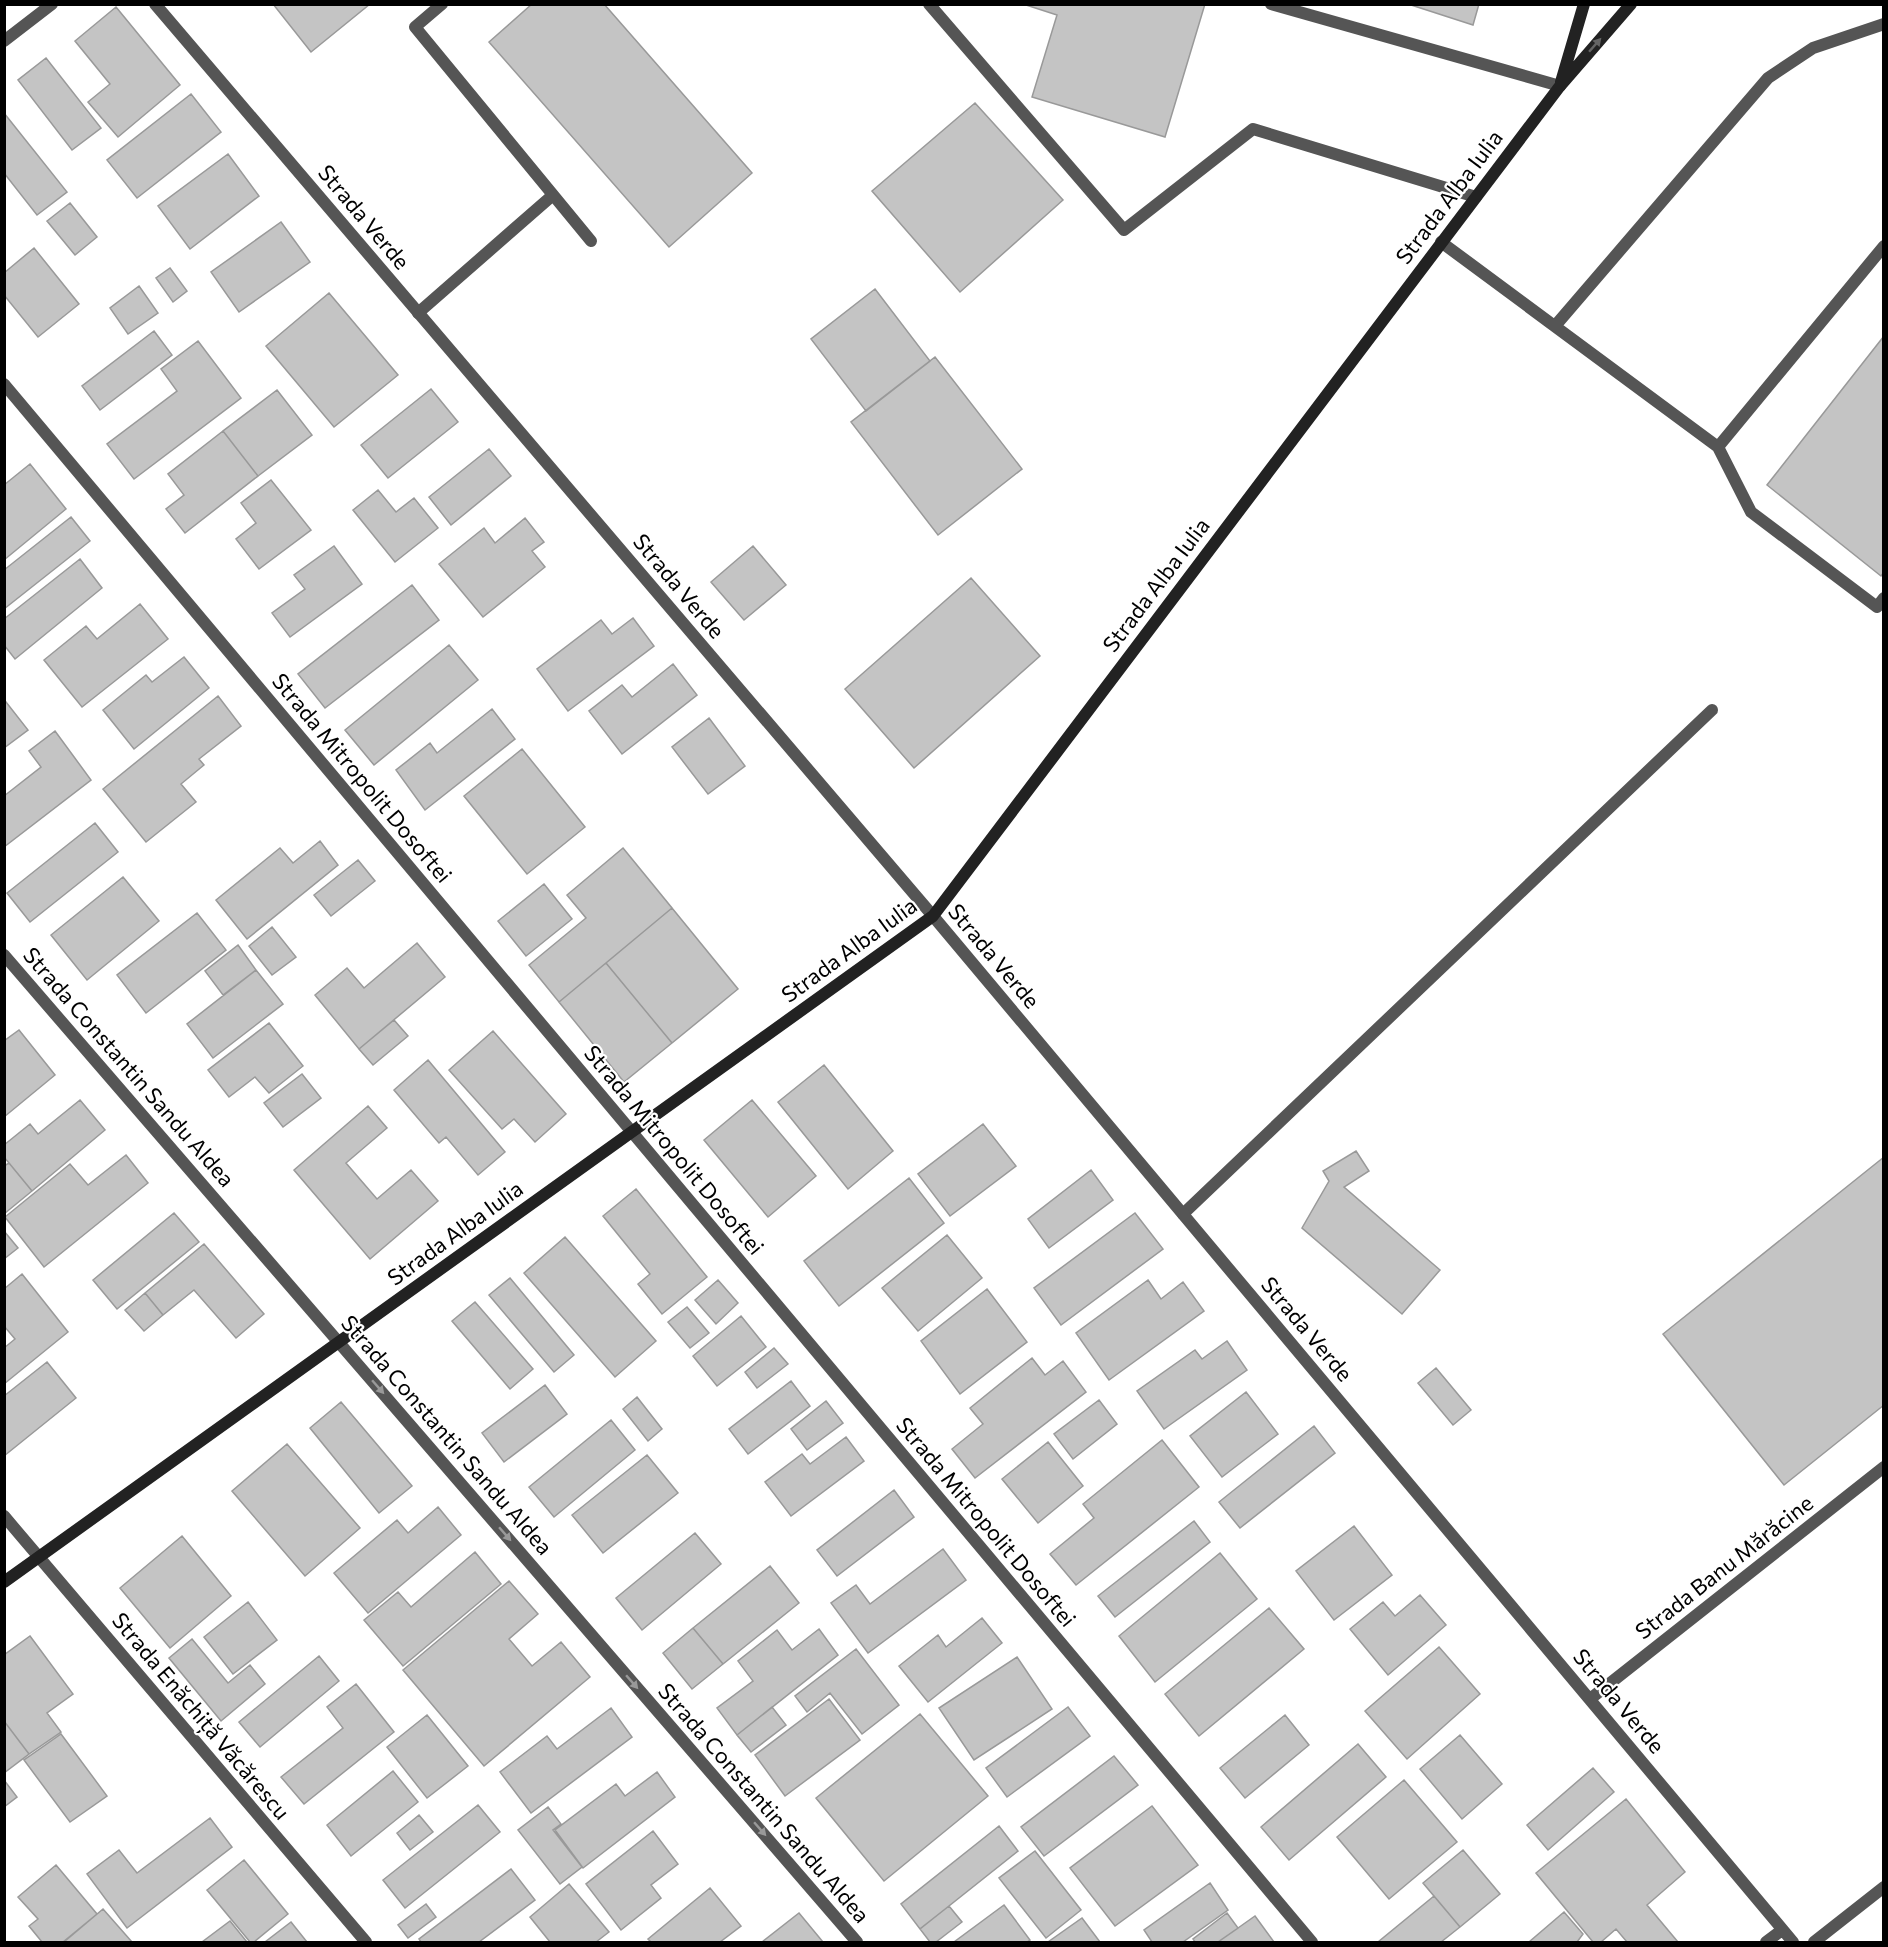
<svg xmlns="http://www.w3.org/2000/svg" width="1888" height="1947" font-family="Commissioner,sans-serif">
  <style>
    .building { fill: #c4c4c4; stroke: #999; stroke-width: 1.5 }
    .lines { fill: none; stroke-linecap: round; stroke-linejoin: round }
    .lane { stroke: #555; stroke-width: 12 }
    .street { stroke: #555; stroke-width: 12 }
    .secondary { stroke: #222; stroke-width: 12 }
    .oneway { fill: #646464 }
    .oneway2 { fill: #999 }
    .labels { text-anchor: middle; stroke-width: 4.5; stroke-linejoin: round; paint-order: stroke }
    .street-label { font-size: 22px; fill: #000; stroke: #fff }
  </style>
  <rect width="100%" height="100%" fill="#fff"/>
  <path class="building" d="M 273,4 L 370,4 L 311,52 Z
    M 532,4 L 604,4 L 752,173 L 669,247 L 489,42 Z
    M 1023,4 L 1205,4 L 1165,137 L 1032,97 L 1057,15 Z
    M 1408,4 L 1479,4 L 1473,25 Z
    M 116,7 L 180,85 L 118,137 L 88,102 L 110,84 L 75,41 Z
    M 46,58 L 101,128 L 72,150 L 18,80 Z
    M 191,94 L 221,132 L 137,198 L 107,160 Z
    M 975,103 L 1063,200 L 960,292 L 872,191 Z
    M 4,113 L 67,192 L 37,215 L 4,173 Z
    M 228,154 L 259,196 L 190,249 L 158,206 Z
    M 70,203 L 97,237 L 75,255 L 47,221 Z
    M 281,222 L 310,262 L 239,312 L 211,272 Z
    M 34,248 L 79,304 L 38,337 L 4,295 L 4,273 Z
    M 170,268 L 187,291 L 173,302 L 156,278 Z
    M 139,286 L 158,313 L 128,334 L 110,308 Z
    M 875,289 L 930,361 L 866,411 L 811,339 Z
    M 329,293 L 398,375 L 334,427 L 266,346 Z
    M 154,331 L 172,355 L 100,410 L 82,386 Z
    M 1884,336 L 1884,572 L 1881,576 L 1767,485 Z
    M 198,341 L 241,398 L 134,479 L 107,444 L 177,391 L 161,369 Z
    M 935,357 L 1022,469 L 938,535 L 851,422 Z
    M 431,389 L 458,422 L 388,478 L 361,445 Z
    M 277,390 L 312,435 L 258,476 L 223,431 Z
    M 223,431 L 258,476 L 185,533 L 166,509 L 184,495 L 168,474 Z
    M 489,449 L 511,476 L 451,525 L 429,497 Z
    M 30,464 L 66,509 L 4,560 L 4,485 Z
    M 271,480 L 311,530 L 259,569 L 236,539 L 256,523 L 241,503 Z
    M 378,490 L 396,512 L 414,498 L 438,528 L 395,562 L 353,510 Z
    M 71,517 L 90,541 L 4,609 L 4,570 Z
    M 525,518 L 544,542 L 532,551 L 545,567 L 483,617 L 439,564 L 484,528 L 495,543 Z
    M 334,546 L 362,584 L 290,637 L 272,613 L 305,589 L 294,575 Z
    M 753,546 L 786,585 L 744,620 L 711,582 Z
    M 80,559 L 102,588 L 15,659 L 4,645 L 4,619 Z
    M 971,578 L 1040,656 L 914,768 L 845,689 Z
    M 412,585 L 439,620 L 325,708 L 298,674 Z
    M 140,604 L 168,639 L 82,707 L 44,660 L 86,626 L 97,639 Z
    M 633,618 L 654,646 L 568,711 L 537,669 L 601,620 L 612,634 Z
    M 449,645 L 478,680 L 374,765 L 345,730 Z
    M 184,657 L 209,688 L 134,749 L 103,710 L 146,675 L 152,682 Z
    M 673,664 L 697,695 L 622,754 L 589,711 L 622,685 L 632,697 Z
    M 218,696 L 241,726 L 199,759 L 204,765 L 181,784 L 196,802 L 146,842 L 103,789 Z
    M 6,702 L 28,730 L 4,748 L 4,703 Z
    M 492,709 L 515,739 L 425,810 L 396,770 L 430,743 L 437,753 Z
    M 709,718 L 745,766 L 708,794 L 672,747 Z
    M 55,731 L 91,780 L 4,847 L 4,796 L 41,767 L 29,751 Z
    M 522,749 L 585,827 L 527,874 L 464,796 Z
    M 95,823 L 118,852 L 30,922 L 7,893 Z
    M 320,841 L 338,865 L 247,939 L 216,900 L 280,848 L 293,863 Z
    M 623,848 L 672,908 L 559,1002 L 529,965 L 586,918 L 567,895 Z
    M 358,860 L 375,881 L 331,916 L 314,895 Z
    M 123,877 L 159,921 L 87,980 L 51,935 Z
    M 544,884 L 572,919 L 526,956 L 498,921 Z
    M 672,908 L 738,989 L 672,1043 L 606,963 Z
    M 197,913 L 226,950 L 146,1013 L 117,975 Z
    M 272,927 L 296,957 L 272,975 L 249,946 Z
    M 417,943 L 445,977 L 359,1049 L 315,995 L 347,968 L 364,988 Z
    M 238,945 L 256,970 L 223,995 L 205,971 Z
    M 606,963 L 672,1043 L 624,1082 L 559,1002 Z
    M 256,970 L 283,1004 L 213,1058 L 187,1024 Z
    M 394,1020 L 408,1036 L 373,1065 L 359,1049 Z
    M 269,1023 L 303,1066 L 269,1093 L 255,1077 L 229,1097 L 208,1070 Z
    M 19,1030 L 55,1075 L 4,1117 L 4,1041 Z
    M 493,1031 L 566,1114 L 535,1142 L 514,1119 L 502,1129 L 449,1070 Z
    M 428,1060 L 505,1152 L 478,1175 L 446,1137 L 439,1143 L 394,1090 Z
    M 824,1065 L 893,1151 L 848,1189 L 778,1102 Z
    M 302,1074 L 321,1098 L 283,1127 L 264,1103 Z
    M 80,1100 L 105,1130 L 32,1191 L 4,1157 L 4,1145 L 30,1124 L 38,1134 Z
    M 752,1100 L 816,1176 L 768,1217 L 704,1140 Z
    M 368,1106 L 387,1128 L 346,1163 L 377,1199 L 411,1170 L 438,1201 L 370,1259 L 294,1170 Z
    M 983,1124 L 1016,1166 L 950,1216 L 918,1174 Z
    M 1356,1151 L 1369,1171 L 1344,1187 L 1440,1270 L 1402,1314 L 1302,1228 L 1329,1181 L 1323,1171 Z
    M 126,1155 L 148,1183 L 44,1267 L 5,1217 L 70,1164 L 88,1185 Z
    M 1884,1157 L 1884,1405 L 1784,1485 L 1663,1334 Z
    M 9,1163 L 32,1191 L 4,1214 L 4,1166 Z
    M 1091,1170 L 1113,1200 L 1049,1248 L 1028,1219 Z
    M 909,1178 L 944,1223 L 839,1306 L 804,1261 Z
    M 636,1189 L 707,1277 L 662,1314 L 638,1284 L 650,1274 L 603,1216 Z
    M 174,1213 L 199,1242 L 117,1309 L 93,1280 Z
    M 1135,1213 L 1163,1249 L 1061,1325 L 1034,1288 Z
    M 4,1231 L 18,1248 L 4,1259 Z
    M 947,1235 L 982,1278 L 918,1331 L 882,1288 Z
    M 565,1237 L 656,1341 L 615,1377 L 524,1273 Z
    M 204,1244 L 264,1314 L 236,1338 L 194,1290 L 163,1315 L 145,1293 Z
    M 22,1274 L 68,1332 L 4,1384 L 4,1348 L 15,1339 L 4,1326 L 4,1289 Z
    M 510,1278 L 574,1355 L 554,1372 L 489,1295 Z
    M 718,1280 L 738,1303 L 716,1324 L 695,1300 Z
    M 1148,1280 L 1161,1299 L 1183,1282 L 1204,1311 L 1109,1380 L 1076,1333 Z
    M 987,1289 L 1027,1342 L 960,1394 L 921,1341 Z
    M 145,1293 L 163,1315 L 144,1331 L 125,1310 Z
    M 475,1302 L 533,1369 L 510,1389 L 452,1321 Z
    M 687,1307 L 709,1333 L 690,1348 L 668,1322 Z
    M 741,1316 L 766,1347 L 717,1386 L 693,1356 Z
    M 1227,1341 L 1247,1370 L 1164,1429 L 1137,1391 L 1195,1350 L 1202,1359 Z
    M 774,1348 L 788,1364 L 757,1388 L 745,1372 Z
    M 1032,1358 L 1045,1375 L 1063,1361 L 1086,1392 L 975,1478 L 952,1449 L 983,1424 L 970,1408 Z
    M 47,1362 L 76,1398 L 4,1456 L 4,1396 Z
    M 1436,1368 L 1471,1410 L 1453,1425 L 1418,1383 Z
    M 791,1381 L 810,1406 L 748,1454 L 729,1429 Z
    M 545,1385 L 567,1414 L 504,1462 L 482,1433 Z
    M 1246,1392 L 1278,1434 L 1222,1477 L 1190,1436 Z
    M 637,1397 L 662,1429 L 648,1441 L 623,1409 Z
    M 1099,1400 L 1117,1424 L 1073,1459 L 1054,1434 Z
    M 826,1401 L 843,1423 L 807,1450 L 791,1429 Z
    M 341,1402 L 412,1486 L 379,1513 L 310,1428 Z
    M 611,1420 L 635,1450 L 554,1517 L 529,1487 Z
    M 1314,1426 L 1335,1453 L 1240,1528 L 1219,1502 Z
    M 846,1437 L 864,1461 L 791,1516 L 765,1482 L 802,1454 L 810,1464 Z
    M 1162,1440 L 1199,1487 L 1076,1585 L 1050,1554 L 1094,1518 L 1083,1504 Z
    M 1048,1442 L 1083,1486 L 1038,1523 L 1002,1479 Z
    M 287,1444 L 360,1528 L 305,1576 L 232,1491 Z
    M 647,1455 L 678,1493 L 603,1553 L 572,1515 Z
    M 894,1490 L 914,1517 L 837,1576 L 817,1550 Z
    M 438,1507 L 461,1535 L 368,1613 L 334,1573 L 397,1520 L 408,1533 Z
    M 1194,1521 L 1210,1542 L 1115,1617 L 1098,1596 Z
    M 1354,1526 L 1392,1575 L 1334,1620 L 1296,1571 Z
    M 695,1533 L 721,1564 L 642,1630 L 616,1598 Z
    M 182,1536 L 231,1596 L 170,1648 L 120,1588 Z
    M 943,1549 L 966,1580 L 868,1653 L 831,1603 L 856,1585 L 870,1604 Z
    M 475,1552 L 501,1584 L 403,1666 L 364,1620 L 398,1592 L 411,1607 Z
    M 1220,1553 L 1257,1599 L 1155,1682 L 1119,1636 Z
    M 770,1566 L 799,1603 L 723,1664 L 693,1628 Z
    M 509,1581 L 538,1614 L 509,1639 L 532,1666 L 561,1642 L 590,1677 L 484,1766 L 403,1670 Z
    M 1420,1595 L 1446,1625 L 1388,1675 L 1350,1629 L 1383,1602 L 1395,1616 Z
    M 248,1602 L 277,1640 L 233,1674 L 204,1637 Z
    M 1269,1608 L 1304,1649 L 1199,1736 L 1165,1694 Z
    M 982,1618 L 1002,1643 L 928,1702 L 899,1666 L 938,1635 L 946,1647 Z
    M 693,1628 L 723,1664 L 692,1689 L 663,1653 Z
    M 819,1629 L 838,1655 L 737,1735 L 717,1708 L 753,1681 L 738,1661 L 777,1630 L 792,1650 Z
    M 30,1636 L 73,1694 L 47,1713 L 61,1732 L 29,1754 L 4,1721 L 4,1655 Z
    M 192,1639 L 228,1683 L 250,1665 L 265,1684 L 221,1721 L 169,1658 Z
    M 1439,1647 L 1480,1694 L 1407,1759 L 1365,1711 Z
    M 856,1649 L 899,1705 L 862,1734 L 830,1693 L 807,1712 L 795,1696 Z
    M 319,1656 L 339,1681 L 260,1747 L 239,1722 Z
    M 1017,1657 L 1052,1709 L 974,1760 L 939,1708 Z
    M 356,1684 L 394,1732 L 304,1804 L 281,1777 L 343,1728 L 327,1707 Z
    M 829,1699 L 860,1740 L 785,1796 L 755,1755 Z
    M 772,1707 L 786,1725 L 751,1752 L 737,1735 Z
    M 1068,1707 L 1090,1736 L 1007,1797 L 986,1768 Z
    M 611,1708 L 632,1737 L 531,1813 L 500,1772 L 547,1736 L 557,1749 Z
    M 920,1714 L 988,1796 L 884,1881 L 816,1798 Z
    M 427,1715 L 468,1766 L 427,1798 L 387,1747 Z
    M 1285,1715 L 1309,1745 L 1245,1798 L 1220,1768 Z
    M 4,1721 L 29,1754 L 4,1773 Z
    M 61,1734 L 107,1796 L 70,1822 L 24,1760 Z
    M 1460,1735 L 1502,1784 L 1462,1819 L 1420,1769 Z
    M 1358,1744 L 1386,1777 L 1289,1860 L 1261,1827 Z
    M 1114,1756 L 1138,1785 L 1044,1856 L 1021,1827 Z
    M 1593,1768 L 1614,1792 L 1548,1850 L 1527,1825 Z
    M 393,1771 L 418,1802 L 351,1856 L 327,1825 Z
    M 657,1772 L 675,1797 L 583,1868 L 555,1830 L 616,1784 L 625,1796 Z
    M 4,1780 L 17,1797 L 4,1807 Z
    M 1404,1780 L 1457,1842 L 1389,1899 L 1337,1837 Z
    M 1626,1799 L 1685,1872 L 1647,1905 L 1678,1942 L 1627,1942 L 1616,1929 L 1601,1942 L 1593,1942 L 1536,1873 Z
    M 478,1805 L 500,1832 L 405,1908 L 383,1880 Z
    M 1152,1806 L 1198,1865 L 1115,1926 L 1070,1868 Z
    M 548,1807 L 561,1824 L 553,1830 L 582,1867 L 560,1884 L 518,1830 Z
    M 419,1815 L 433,1832 L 410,1850 L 397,1833 Z
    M 210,1818 L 232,1847 L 127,1928 L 87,1874 L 119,1850 L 137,1873 Z
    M 999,1826 L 1018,1851 L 920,1929 L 901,1904 Z
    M 653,1831 L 678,1864 L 651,1885 L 661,1898 L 621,1930 L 586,1884 Z
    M 1463,1850 L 1500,1894 L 1460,1927 L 1423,1883 Z
    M 1035,1851 L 1081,1910 L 1046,1938 L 999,1878 Z
    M 244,1860 L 288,1914 L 254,1942 L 250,1942 L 207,1890 Z
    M 56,1865 L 97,1914 L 63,1942 L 42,1942 L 29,1926 L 38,1919 L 18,1897 Z
    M 511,1869 L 535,1900 L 479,1942 L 421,1942 L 419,1939 Z
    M 1210,1883 L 1228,1910 L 1183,1942 L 1152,1942 L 1144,1930 Z
    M 569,1884 L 609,1932 L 596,1942 L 550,1942 L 530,1917 Z
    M 710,1888 L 741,1926 L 720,1942 L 651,1942 L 648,1939 Z
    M 1434,1896 L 1460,1927 L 1441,1942 L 1378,1942 Z
    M 426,1904 L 436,1917 L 408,1938 L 398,1925 Z
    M 1004,1905 L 1030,1940 L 1027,1942 L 954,1942 Z
    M 949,1906 L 962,1922 L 936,1942 L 930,1942 L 920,1929 Z
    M 103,1909 L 132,1942 L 64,1942 Z
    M 1564,1912 L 1583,1934 L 1577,1942 L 1529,1942 Z
    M 799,1913 L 823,1942 L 762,1942 Z
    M 1227,1913 L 1238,1928 L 1218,1942 L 1195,1942 L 1193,1939 Z
    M 1255,1916 L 1274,1942 L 1218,1942 L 1238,1928 Z
    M 1082,1918 L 1100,1942 L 1048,1942 Z
    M 230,1921 L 247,1942 L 202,1942 Z
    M 291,1922 L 307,1942 L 265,1942 Z"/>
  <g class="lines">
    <path class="lane" d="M 442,4 L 415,27 L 591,241
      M 929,4 L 1124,230 L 1253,129 L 1476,197
      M 1271,4 L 1560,86
      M 1441,242 L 1718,447 L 1884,246
      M 418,313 L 553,195
      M 1555,326 L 1768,78 L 1813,48 L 1884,24
      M 1718,447 L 1751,512 L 1877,607 L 1884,598
      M 1183,1214 L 1712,710"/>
    <path class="street" d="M 155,4 L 933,916 L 1793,1942
      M 4,41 L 52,4
      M 4,384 L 1312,1942
      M 4,955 L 857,1942
      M 4,1516 L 366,1942
      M 1590,1699 L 1884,1467
      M 1766,1942 L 1782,1930
      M 1814,1942 L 1884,1887"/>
    <path class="secondary" d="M 1561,82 L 1584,4
      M 4,1582 L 933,916 L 1560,86 L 1631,4"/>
  </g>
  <defs><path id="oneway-solid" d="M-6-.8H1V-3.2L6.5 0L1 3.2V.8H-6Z" transform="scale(1.5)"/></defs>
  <use class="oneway" href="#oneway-solid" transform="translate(1595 45) rotate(-49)"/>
  <g class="oneway2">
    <use href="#oneway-solid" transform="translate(378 1387) rotate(49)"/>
    <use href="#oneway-solid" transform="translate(505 1534) rotate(49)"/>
    <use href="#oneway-solid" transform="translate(632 1682) rotate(49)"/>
    <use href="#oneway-solid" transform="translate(760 1829) rotate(49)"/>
  </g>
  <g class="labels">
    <g class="street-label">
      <text transform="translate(1449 197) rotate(-53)" y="8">Strada Alba Iulia</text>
      <text transform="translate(364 217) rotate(50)" y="8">Strada Verde</text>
      <text transform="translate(1156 585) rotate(-53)" y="8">Strada Alba Iulia</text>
      <text transform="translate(679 586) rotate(50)" y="8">Strada Verde</text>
      <text transform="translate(362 778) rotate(50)" y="8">Strada Mitropolit Dosoftei</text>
      <text transform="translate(849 950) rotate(-36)" y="8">Strada Alba Iulia</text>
      <text transform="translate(994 956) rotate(50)" y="8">Strada Verde</text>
      <text transform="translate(129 1067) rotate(49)" y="8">Strada Constantin Sandu Aldea</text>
      <text transform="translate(674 1150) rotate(50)" y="8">Strada Mitropolit Dosoftei</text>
      <text transform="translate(455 1233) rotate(-36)" y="8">Strada Alba Iulia</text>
      <text transform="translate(1307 1329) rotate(50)" y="8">Strada Verde</text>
      <text transform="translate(447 1435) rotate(49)" y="8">Strada Constantin Sandu Aldea</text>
      <text transform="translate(986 1522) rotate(50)" y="8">Strada Mitropolit Dosoftei</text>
      <text transform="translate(1724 1567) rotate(-38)" y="8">Strada Banu Mărăcine</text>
      <text transform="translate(1619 1701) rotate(50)" y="8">Strada Verde</text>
      <text transform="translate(201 1716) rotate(50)" y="8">Strada Enăchiță Văcărescu</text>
      <text transform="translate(764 1803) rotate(49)" y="8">Strada Constantin Sandu Aldea</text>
    </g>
  </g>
  <rect width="1888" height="1947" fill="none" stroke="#000000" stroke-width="12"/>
</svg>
